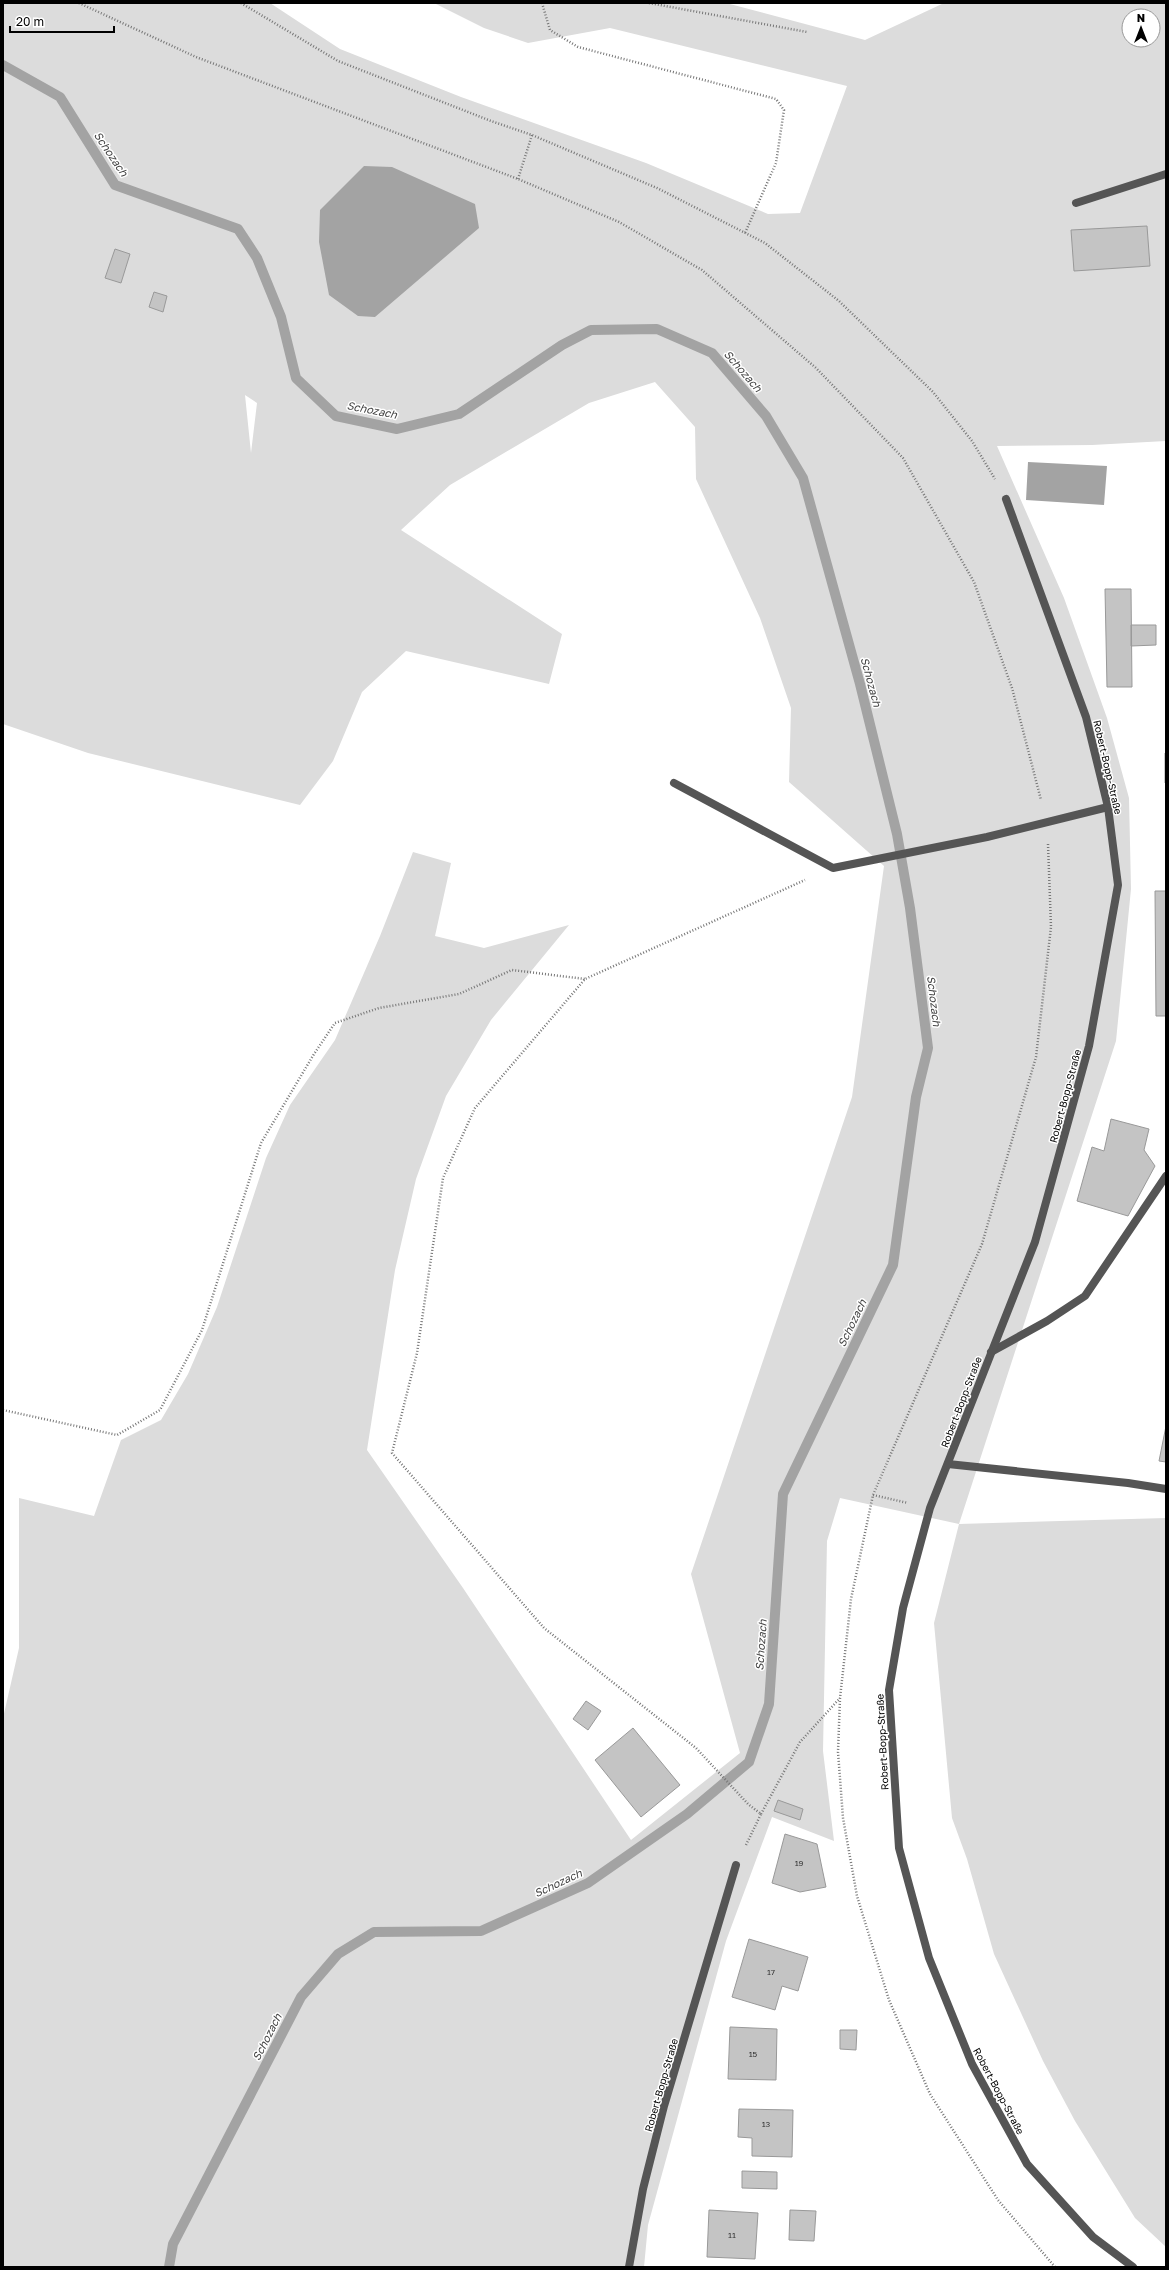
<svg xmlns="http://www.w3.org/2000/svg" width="1169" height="2270" font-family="'Golos Text',sans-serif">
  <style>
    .green { fill: #dcdcdc; fill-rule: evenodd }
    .water { fill: #a3a3a3 }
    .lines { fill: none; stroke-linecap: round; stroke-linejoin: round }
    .stream { stroke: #a3a3a3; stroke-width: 10 }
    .building { fill: #c4c4c4; stroke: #999 }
    .path { stroke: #777; stroke-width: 2.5; stroke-dasharray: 1 2; stroke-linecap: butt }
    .service { stroke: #555; stroke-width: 8 }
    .minor { stroke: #555; stroke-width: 8 }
    .labels { text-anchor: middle; stroke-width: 3; stroke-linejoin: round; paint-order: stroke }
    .number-label { font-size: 8px; fill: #313131 }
    .street-label { font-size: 10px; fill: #000; stroke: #fff }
    .water-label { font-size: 11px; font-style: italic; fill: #444; stroke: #fff }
  </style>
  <rect width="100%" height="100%" fill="#fff"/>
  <path class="green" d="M 3,3 L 270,3 L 340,49 L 461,97 L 646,163 L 768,214 L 800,213 L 847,86 L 610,28 L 528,43 L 484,28 L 434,3 L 726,3 L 865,40 L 944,3 L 1166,3 L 1166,441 L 1092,445 L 997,446 L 1064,598 L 1107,718 L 1129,798 L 1131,889 L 1116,1041 L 959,1524 L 1166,1518 L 1166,2247 L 1135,2218 L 1075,2121 L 1043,2061 L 994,1954 L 967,1859 L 952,1818 L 934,1623 L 959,1524 L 840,1498 L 827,1541 L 823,1751 L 834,1841 L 772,1817 L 726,1941 L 648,2225 L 644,2267 L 3,2267 L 3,1718 L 19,1648 L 19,1498 L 94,1516 L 121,1440 L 161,1420 L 188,1374 L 217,1307 L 266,1158 L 290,1105 L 335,1040 L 380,936 L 413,852 L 451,863 L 435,936 L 484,948 L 569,925 L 491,1020 L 446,1096 L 416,1179 L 395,1270 L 367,1450 L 463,1588 L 631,1840 L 740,1753 L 691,1574 L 852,1097 L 884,866 L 789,782 L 791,708 L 760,618 L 696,479 L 695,427 L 655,382 L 589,403 L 450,485 L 401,530 L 562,634 L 549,684 L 406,651 L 362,692 L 333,761 L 300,805 L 88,753 L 3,724 ZM 1129,16 L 1153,16 L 1153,40 L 1129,40 ZM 245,395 L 257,403 L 251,453 Z"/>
  <path class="water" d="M 364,166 L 392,167 L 475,204 L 479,228 L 375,317 L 358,316 L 329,295 L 319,242 L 320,210 Z
    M 1028,462 L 1107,466 L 1104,505 L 1026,500 Z"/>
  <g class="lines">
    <path class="stream" d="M 3,65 L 60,97 L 115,185 L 238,229 L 257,258 L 281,317 L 296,378 L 336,416 L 397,429 L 459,414 L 562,345 L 591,330 L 657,329 L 712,353 L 766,416 L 803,478 L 860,684 L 897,834 L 910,908 L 928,1048 L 916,1097 L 893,1265 L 783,1494 L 769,1704 L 749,1762 L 687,1814 L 588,1883 L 481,1931 L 374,1932 L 338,1954 L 301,1997 L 173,2244 L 169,2267"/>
  </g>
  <path class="building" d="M 1147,226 L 1150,266 L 1074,271 L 1071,230 Z
    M 115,249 L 130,254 L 121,283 L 105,278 Z
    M 154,292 L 167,296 L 163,312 L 149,307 Z
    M 1105,589 L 1131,589 L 1132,687 L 1107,687 Z
    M 1131,625 L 1156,625 L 1156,645 L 1131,646 Z
    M 1165,753 L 1166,753 L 1166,783 L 1165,783 Z
    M 1155,891 L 1166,891 L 1166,1016 L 1156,1016 Z
    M 1111,1119 L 1149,1129 L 1144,1150 L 1155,1166 L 1128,1216 L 1077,1201 L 1092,1147 L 1104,1151 Z
    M 1166,1426 L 1166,1462 L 1159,1461 Z
    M 586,1701 L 601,1711 L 588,1730 L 573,1719 Z
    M 633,1728 L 680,1785 L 641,1817 L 595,1760 Z
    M 778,1800 L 803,1809 L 800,1820 L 774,1811 Z
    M 785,1834 L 817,1844 L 826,1887 L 800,1892 L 772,1883 Z
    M 749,1939 L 808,1957 L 798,1991 L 782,1986 L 775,2010 L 732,1997 Z
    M 730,2027 L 777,2029 L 776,2080 L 728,2079 Z
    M 840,2030 L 857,2030 L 856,2050 L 840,2049 Z
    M 739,2109 L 793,2110 L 792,2157 L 752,2156 L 752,2138 L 738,2137 Z
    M 742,2171 L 777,2172 L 777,2189 L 742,2188 Z
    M 709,2210 L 758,2213 L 755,2259 L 707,2257 Z
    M 790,2210 L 816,2211 L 814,2241 L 789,2240 Z"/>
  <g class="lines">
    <path class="path" d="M 79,3 L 196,57 L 518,179 L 619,222 L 702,270 L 816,368 L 903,458 L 974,582 L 1012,688 L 1041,800
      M 241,3 L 338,61 L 491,121 L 532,135 L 657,188 L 765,243 L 839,301 L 933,392 L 972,441 L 995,479
      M 542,3 L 550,30 L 578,47 L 776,99 L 784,110 L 776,163 L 745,233
      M 649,3 L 807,32
      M 518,179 L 532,135
      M 1048,844 L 1051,927 L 1036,1057 L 982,1244 L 873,1495 L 851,1599 L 840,1698 L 838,1752 L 843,1818 L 857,1896 L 889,2000 L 930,2094 L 998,2200 L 1055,2267
      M 3,1410 L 117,1435 L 160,1410 L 202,1330 L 261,1143 L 314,1054 L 335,1023 L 379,1008 L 459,994 L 512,970 L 585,979
      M 873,1495 L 908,1503
      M 761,1814 L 800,1742 L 840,1698
      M 746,1845 L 761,1814 L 748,1804 L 696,1748 L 544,1628 L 392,1453 L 417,1353 L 443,1178 L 475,1108 L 585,979 L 805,880"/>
    <path class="service" d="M 1076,203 L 1166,174
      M 674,783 L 833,868 L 987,837 L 1108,807
      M 991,1352 L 1047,1321 L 1085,1296 L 1166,1176
      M 948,1464 L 1128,1483 L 1166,1489
      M 629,2267 L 643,2189 L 664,2106 L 736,1865"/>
    <path class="minor" d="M 1006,499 L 1086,717 L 1108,807 L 1118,885 L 1089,1046 L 1035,1242 L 930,1508 L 903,1608 L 889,1690 L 899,1848 L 929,1958 L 972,2064 L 1027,2164 L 1093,2237 L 1133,2267"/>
  </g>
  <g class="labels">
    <g class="number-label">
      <text x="799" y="1866">19</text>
      <text x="771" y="1975">17</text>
      <text x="753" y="2057">15</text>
      <text x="766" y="2127">13</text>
      <text x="732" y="2238">11</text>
    </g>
    <g class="street-label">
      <text transform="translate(1108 767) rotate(77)" y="4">Robert-Bopp-Straße</text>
      <text transform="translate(1065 1096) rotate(-75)" y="4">Robert-Bopp-Straße</text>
      <text transform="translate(961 1402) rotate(-69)" y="4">Robert-Bopp-Straße</text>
      <text transform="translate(882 1742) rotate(-93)" y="4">Robert-Bopp-Straße</text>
      <text transform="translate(661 2085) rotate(-74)" y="4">Robert-Bopp-Straße</text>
      <text transform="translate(999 2091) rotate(62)" y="4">Robert-Bopp-Straße</text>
    </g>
    <g class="water-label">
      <text transform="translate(111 154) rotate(56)" y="4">Schozach</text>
      <text transform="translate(743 371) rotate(49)" y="4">Schozach</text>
      <text transform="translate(372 410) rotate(11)" y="4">Schozach</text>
      <text transform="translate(871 682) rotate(75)" y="4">Schozach</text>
      <text transform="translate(934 1001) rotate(83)" y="4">Schozach</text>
      <text transform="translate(852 1323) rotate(-64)" y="4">Schozach</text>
      <text transform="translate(761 1645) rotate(-86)" y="4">Schozach</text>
      <text transform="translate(558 1883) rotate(-25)" y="4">Schozach</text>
      <text transform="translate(267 2037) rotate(-63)" y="4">Schozach</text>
    </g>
  </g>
  <rect width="1169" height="2270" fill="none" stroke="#000000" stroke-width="8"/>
  <g transform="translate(1141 28)"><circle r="19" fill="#ffffff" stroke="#999999"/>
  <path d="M0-3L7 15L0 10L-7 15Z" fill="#000000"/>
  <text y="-6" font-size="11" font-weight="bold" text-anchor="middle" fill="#000000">N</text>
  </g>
  <path d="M10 26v6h104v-6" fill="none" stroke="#000000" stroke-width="2"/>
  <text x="16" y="26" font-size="12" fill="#000000" stroke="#ffffff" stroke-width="3" paint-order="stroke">20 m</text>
</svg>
